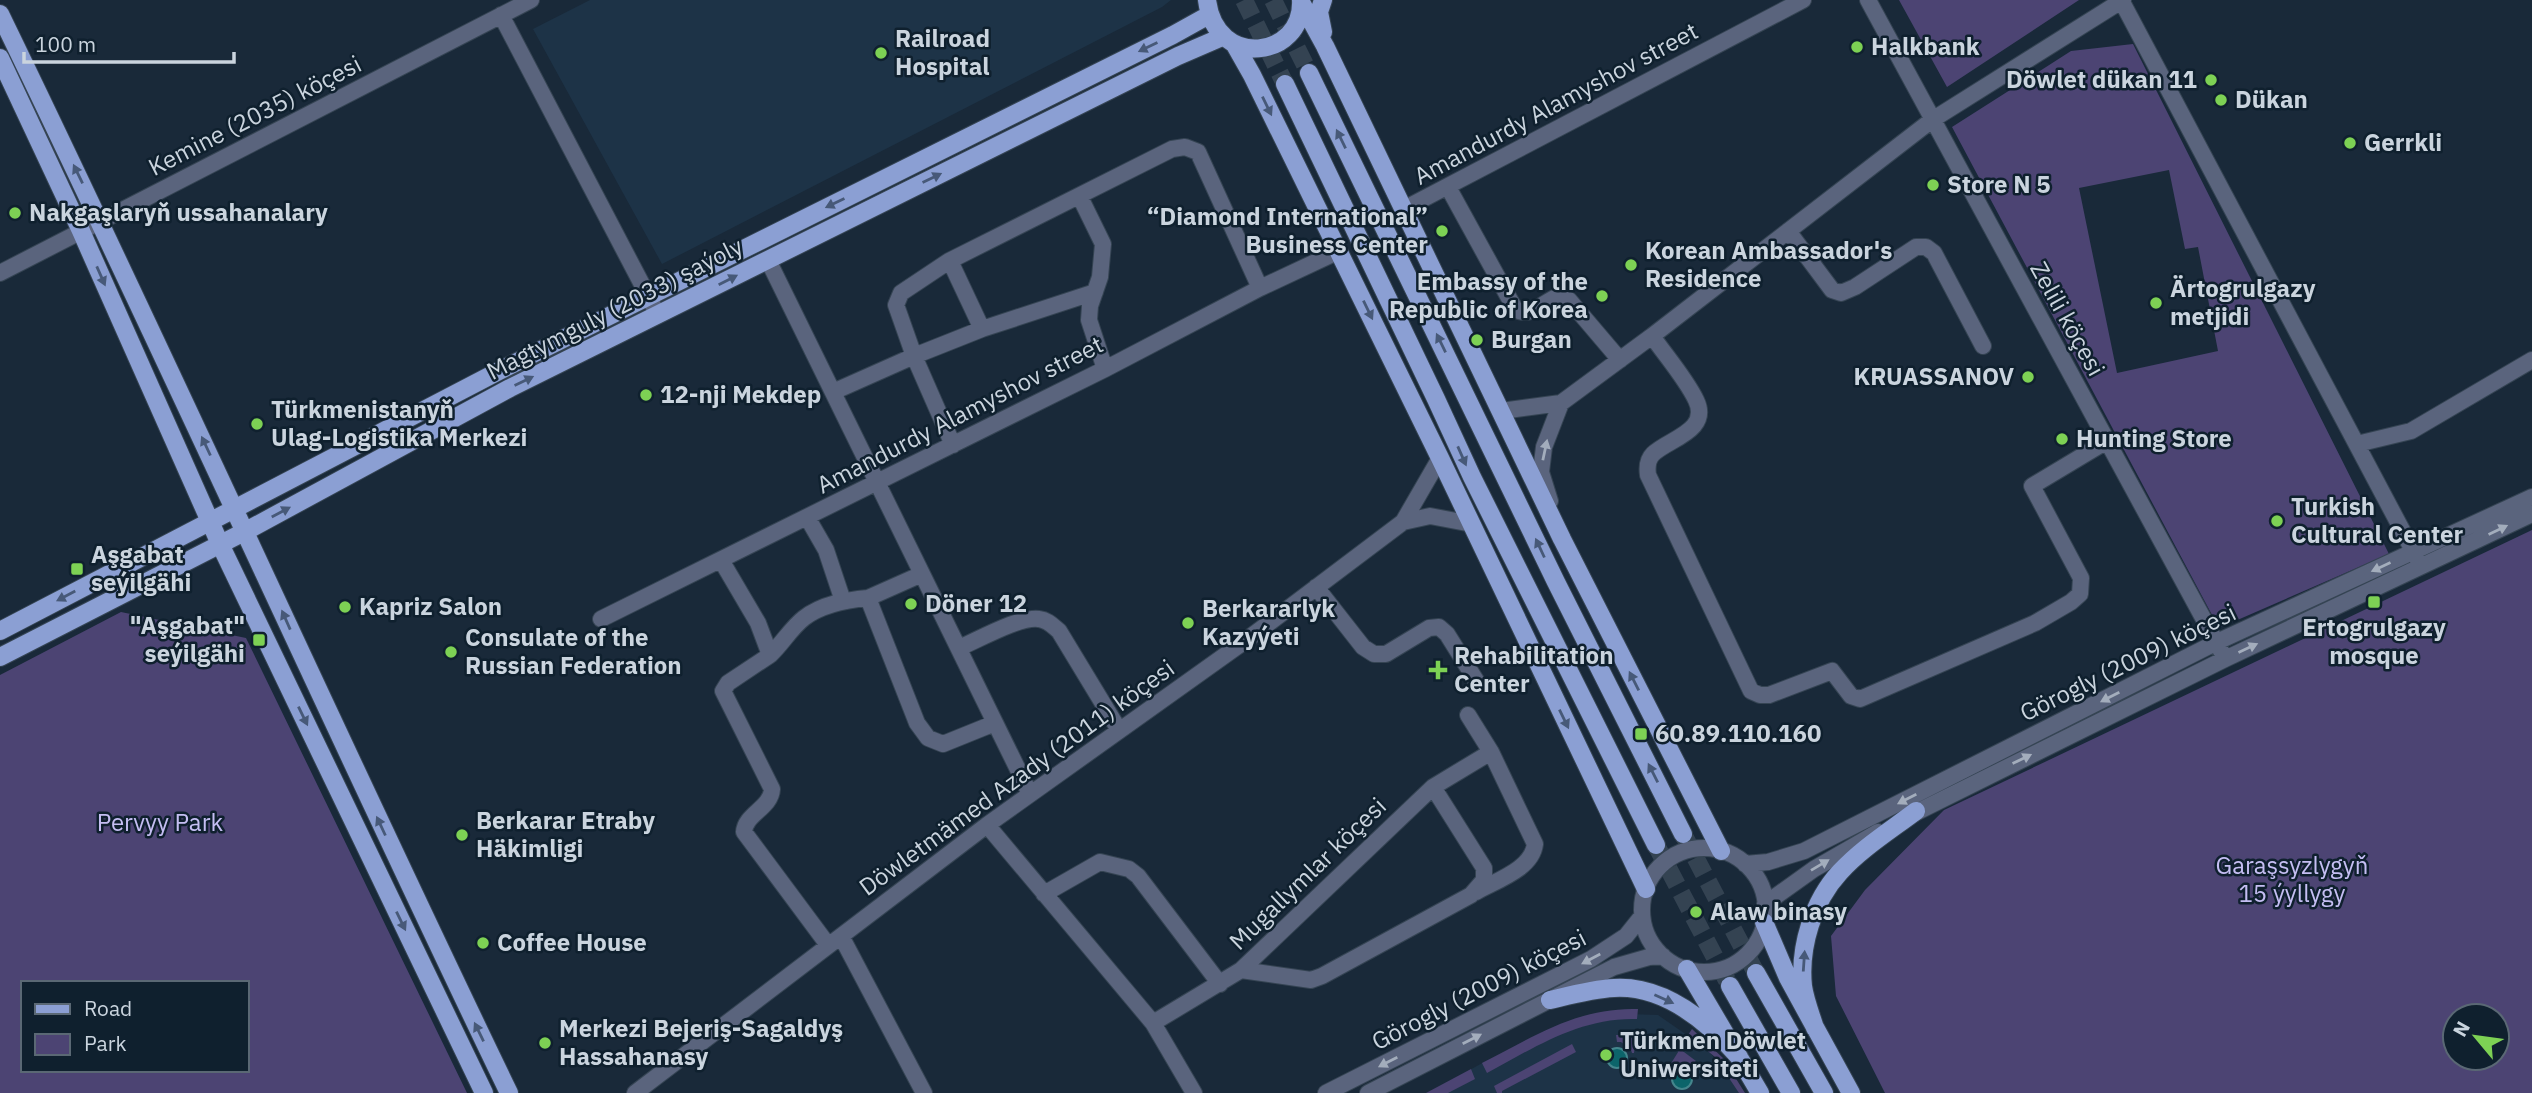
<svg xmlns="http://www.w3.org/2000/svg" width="2532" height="1093" font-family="'IBM Plex Sans',sans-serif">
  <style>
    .built { fill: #1d3347 }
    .green { fill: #4c4473; fill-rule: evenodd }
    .water { fill: #0c646a; stroke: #45868d; stroke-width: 2 }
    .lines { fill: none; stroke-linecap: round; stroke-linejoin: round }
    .major-tunnel { stroke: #344352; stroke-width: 18; stroke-dasharray: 18 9; stroke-linecap: butt }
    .minor-casing { stroke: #354453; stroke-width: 18 }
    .major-casing { stroke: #354453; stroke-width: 20 }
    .minor { stroke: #5a647d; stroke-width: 16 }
    .major { stroke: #8b9fd3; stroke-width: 18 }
    .oneway { fill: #475978 }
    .oneway2 { fill: #a3adbc }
    .poi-dot { fill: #7dd154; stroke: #0f202e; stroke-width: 2.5 }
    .labels { text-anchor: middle; stroke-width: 5; stroke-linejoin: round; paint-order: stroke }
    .poi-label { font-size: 24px; font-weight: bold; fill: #cad4de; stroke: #0f202e; text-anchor: start }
    .street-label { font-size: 24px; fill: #cad4de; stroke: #0f202e }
    .park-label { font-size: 24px; fill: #c5bef3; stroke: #0f202e }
  </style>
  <rect width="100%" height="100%" fill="#192939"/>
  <path class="built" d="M 590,0 L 1171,0 L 1162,7 L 662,264 L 533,29 Z
    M 1597,1013 L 1658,1015 L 1707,1049 L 1743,1093 L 1428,1093 L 1486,1061 Z"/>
  <path class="green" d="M 1899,0 L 2079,0 L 1947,87 Z
    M 2133,44 L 2389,554 L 2219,628 L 1952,127 L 2071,51 ZM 2169,170 L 2185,249 L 2198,247 L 2218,351 L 2117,373 L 2079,188 Z
    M 2532,530 L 2532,1093 L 1885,1093 L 1836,996 L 1831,936 L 1865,890 L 1944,810 ZM 2455,1016 L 2497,1016 L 2497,1058 L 2455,1058 Z
    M 121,612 L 246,638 L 467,1093 L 0,1093 L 0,675 ZM 23,983 L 247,983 L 247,1070 L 23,1070 Z
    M 1638,1009 L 1637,1019 C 1581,1017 1535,1047 1487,1073 L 1482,1063 C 1533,1037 1578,1007 1638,1009 Z
    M 1692,1029 L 1723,1058 L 1745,1093 L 1739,1093 L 1715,1057 L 1688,1035 Z
    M 1616,1035 L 1636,1035 L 1634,1053 L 1632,1053 L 1631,1050 L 1621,1042 L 1617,1042 Z
    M 1572,1044 L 1576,1052 L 1502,1091 L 1502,1093 L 1497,1093 L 1494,1086 Z
    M 1680,1049 L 1696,1061 L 1690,1066 L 1688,1063 L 1675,1064 L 1672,1067 L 1670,1065 Z
    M 1471,1069 L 1475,1079 L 1448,1093 L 1426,1093 Z"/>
  <path class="water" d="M1607 1058a10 10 0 1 1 20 0a10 10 0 1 1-20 0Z
    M1672 1079a10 10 0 1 1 20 0a10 10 0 1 1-20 0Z"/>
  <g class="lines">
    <path class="major-tunnel" d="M 1244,0 L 1285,84
      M 1273,0 L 1309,73
      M 1683,834 L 1756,973
      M 1656,845 L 1730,986"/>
    <defs>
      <path id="minor" d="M 1868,0 L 2221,651
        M 2121,0 L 2419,562
        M 501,15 L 658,315
        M 1448,187 L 1515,309 C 1531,319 1544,301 1559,296 L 1569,300 L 1620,360
        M 1080,197 L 1103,244 L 1100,277 L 1090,306 L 1089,320 L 1105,369
        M 1404,209 L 1803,0
        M 1788,231 L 1832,290 L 1841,293 L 1855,287 L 1916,247 L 1926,247 L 1934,253 L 1983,346
        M 768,260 L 1030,794
        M 950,261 L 982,329 L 1095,292
        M 0,273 L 531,0
        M 1652,336 C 1666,356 1686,379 1696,400 C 1711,431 1668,439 1653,454 C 1647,460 1647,468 1648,475 L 1751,691 L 1760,695 L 1769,695 L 1832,671 L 1851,696 L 1860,699 L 2035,623 L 2071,602 L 2080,594 L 2081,578 L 2032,486 L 2107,441
        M 833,392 L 914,356 L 896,305 L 901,293 L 949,261 L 1172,149 L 1185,147 L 1198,152 L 1260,288
        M 1501,411 L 1561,403 L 1652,336 L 1932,120 L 2123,0
        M 2357,444 L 2411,431 L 2532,360
        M 953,445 L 914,356 L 982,329
        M 1550,501 L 1541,472 L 1544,447 L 1561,403
        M 807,517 L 826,550 L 843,601
        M 1403,522 L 1430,516 L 1472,524
        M 721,560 L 758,623 L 770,655 L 728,683 L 723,691 L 772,789 C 771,808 745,814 744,832 L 828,945
        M 922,574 L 868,598 L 917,723 L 928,738 L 943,744 L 995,723
        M 1316,587 L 1363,647 L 1374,654 L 1386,654 L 1429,628 L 1439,627 L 1447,634 L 1477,682
        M 601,619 L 1105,369 L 1260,288 L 1339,251
        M 959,648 C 978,640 1020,616 1039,619 C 1048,620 1053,626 1059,631 L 1119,730
        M 770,655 C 782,644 791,628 804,618 C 822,604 846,600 868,598
        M 1468,715 L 1491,752 L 1535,844 C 1532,869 1497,880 1476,892
        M 1907,817 L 2225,659 L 2532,514
        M 987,825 L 1153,1023 L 1194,1093
        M1642 910a62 62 0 1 1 124 0a62 62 0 1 1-124 0Z
        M 1745,864 L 1768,862 L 1804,851 L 2217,642 L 2532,497
        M 1044,894 L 1100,862 L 1129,869 L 1138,876 L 1220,984
        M 1765,904 L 1814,869 L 1878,832
        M 841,936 L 924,1093
        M 1241,970 L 1311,980 L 1322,976 L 1471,895 L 1484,880 L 1484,868 L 1433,787
        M 1153,1023 L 1241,970 L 1433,787 L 1491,752
        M 635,1093 L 987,825 L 1245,641 L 1403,522 L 1440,458
        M 1326,1093 L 1591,959 L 1626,936 L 1642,916
        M 1368,1093 L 1614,967 L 1649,957 L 1663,956"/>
      <path id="major" d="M 1207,0 C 1216,71 1304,58 1301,0
        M 1302,4 L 1325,46 L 1562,539 L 1721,851
        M 0,14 C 174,372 336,735 509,1093
        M 1323,32 L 1319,12 L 1323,0
        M 1235,45 L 1252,75 L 1440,458 L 1646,889
        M 0,58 L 81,231 L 220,544 L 484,1093
        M 1309,73 L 1556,582 L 1683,834
        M 1285,84 L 1436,399 L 1472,477 L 1656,845
        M 0,631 L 499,371 L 1173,35 L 1209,15
        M 0,657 L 246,531 L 510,388 L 1178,56 L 1222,37
        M 1764,922 L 1788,978 L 1851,1093
        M 1687,969 L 1760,1093
        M 1756,973 L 1824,1093
        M 1730,986 L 1791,1093
        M 1550,1000 C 1571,995 1593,989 1614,988 C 1664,985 1708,1022 1739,1057
        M 1815,1028 C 1811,1015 1805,1000 1803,986 C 1799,947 1813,901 1840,872 C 1862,848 1891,830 1916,811"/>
    </defs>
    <use href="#minor" class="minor-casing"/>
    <use href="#major" class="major-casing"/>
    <use href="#minor" class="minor"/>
    <use href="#major" class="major"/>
  </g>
  <defs><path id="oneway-solid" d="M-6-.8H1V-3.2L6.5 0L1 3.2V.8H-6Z" transform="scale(1.75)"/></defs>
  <g class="oneway">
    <use href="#oneway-solid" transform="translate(1148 47) rotate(154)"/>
    <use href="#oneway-solid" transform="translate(1267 106) rotate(64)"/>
    <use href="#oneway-solid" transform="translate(1341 139) rotate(-116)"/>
    <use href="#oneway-solid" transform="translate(78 174) rotate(-116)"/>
    <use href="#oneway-solid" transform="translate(932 178) rotate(-26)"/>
    <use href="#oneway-solid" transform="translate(835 203) rotate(154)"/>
    <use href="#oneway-solid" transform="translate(101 276) rotate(66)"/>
    <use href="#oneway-solid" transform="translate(728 280) rotate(-27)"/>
    <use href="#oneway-solid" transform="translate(1368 310) rotate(64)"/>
    <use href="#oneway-solid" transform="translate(1441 343) rotate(-116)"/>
    <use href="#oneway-solid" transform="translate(524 381) rotate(-26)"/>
    <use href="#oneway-solid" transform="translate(206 446) rotate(-115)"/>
    <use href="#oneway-solid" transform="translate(1462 456) rotate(66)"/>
    <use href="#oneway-solid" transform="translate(281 512) rotate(-28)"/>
    <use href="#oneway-solid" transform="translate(1540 548) rotate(-115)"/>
    <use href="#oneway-solid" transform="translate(66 596) rotate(152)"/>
    <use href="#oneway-solid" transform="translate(286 620) rotate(-114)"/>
    <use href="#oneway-solid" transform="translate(1634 681) rotate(-117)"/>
    <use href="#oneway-solid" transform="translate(303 716) rotate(64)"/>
    <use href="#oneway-solid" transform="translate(1564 719) rotate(64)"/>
    <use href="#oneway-solid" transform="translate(1653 773) rotate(-117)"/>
    <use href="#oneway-solid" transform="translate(381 826) rotate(-115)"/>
    <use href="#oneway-solid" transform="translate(401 921) rotate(64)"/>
    <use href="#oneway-solid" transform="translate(1804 961) rotate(-86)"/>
    <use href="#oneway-solid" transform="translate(1664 999) rotate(24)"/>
    <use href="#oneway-solid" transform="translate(479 1032) rotate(-116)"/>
  </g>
  <g class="oneway2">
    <use href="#oneway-solid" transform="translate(1545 450) rotate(-78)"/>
    <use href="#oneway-solid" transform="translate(2498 530) rotate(-26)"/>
    <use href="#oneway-solid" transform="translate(2381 567) rotate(155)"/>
    <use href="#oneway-solid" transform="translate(2248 648) rotate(-25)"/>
    <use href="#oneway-solid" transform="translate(2110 697) rotate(153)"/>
    <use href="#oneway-solid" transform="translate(2022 759) rotate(-26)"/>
    <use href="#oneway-solid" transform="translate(1907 799) rotate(153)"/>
    <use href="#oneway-solid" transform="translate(1820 865) rotate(-31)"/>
    <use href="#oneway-solid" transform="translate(1591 959) rotate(152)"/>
    <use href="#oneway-solid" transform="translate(1472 1039) rotate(-27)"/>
    <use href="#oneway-solid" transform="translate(1388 1062) rotate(153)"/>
  </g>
  <g class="poi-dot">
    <circle cx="1857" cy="47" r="7"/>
    <circle cx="881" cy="53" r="7"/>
    <circle cx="2211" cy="80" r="7"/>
    <circle cx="2221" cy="100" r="7"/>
    <circle cx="2350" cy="143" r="7"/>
    <circle cx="1933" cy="185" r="7"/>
    <circle cx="15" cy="213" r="7"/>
    <circle cx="1442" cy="231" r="7"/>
    <circle cx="1631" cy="265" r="7"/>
    <circle cx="1602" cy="296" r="7"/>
    <circle cx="2156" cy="303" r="7"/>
    <circle cx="1477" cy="340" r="7"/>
    <circle cx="2028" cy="377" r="7"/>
    <circle cx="646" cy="395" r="7"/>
    <circle cx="257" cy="424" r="7"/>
    <circle cx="2062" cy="439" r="7"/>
    <circle cx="2277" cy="521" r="7"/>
    <rect x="70" y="562" width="14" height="14" rx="3.5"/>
    <rect x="2367" y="595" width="14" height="14" rx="3.5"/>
    <circle cx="911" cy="604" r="7"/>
    <circle cx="345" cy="607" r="7"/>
    <circle cx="1188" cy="623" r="7"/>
    <rect x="252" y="633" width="14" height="14" rx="3.5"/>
    <circle cx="451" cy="652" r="7"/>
    <path d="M1434.5 659.5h7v7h7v7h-7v7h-7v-7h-7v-7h7z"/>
    <rect x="1634" y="727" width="14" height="14" rx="3.5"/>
    <circle cx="462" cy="835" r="7"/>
    <circle cx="1696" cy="912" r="7"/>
    <circle cx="483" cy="943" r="7"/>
    <circle cx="545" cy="1043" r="7"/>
    <circle cx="1606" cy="1055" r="7"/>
  </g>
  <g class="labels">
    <g class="poi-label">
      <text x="895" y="47">Railroad<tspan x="895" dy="28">Hospital</tspan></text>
      <text x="1871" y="55">Halkbank</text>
      <text x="2197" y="88" text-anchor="end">Döwlet dükan 11</text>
      <text x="2235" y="108">Dükan</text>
      <text x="2364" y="151">Gerrkli</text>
      <text x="1947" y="193">Store N 5</text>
      <text x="29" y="221">Nakgaşlaryň ussahanalary</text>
      <text x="1428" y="225" text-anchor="end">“Diamond International”<tspan x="1428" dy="28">Business Center</tspan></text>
      <text x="1645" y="259">Korean Ambassador's<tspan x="1645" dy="28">Residence</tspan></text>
      <text x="1588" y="290" text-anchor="end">Embassy of the<tspan x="1588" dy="28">Republic of Korea</tspan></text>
      <text x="2170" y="297">Ärtogrulgazy<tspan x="2170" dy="28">metjidi</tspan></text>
      <text x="1491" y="348">Burgan</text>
      <text x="2014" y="385" text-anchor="end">KRUASSANOV</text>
      <text x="660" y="403">12-nji Mekdep</text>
      <text x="271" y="418">Türkmenistanyň<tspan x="271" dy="28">Ulag-Logistika Merkezi</tspan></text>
      <text x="2076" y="447">Hunting Store</text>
      <text x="2291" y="515">Turkish<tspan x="2291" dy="28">Cultural Center</tspan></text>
      <text x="91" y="563">Aşgabat<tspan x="91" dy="28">seýilgähi</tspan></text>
      <text x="925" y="612">Döner 12</text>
      <text x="359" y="615">Kapriz Salon</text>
      <text x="1202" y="617">Berkararlyk<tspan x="1202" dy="28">Kazyýeti</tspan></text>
      <text x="245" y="634" text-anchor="end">"Aşgabat"<tspan x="245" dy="28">seýilgähi</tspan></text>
      <text x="2374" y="636" text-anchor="middle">Ertogrulgazy<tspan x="2374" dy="28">mosque</tspan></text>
      <text x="465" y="646">Consulate of the<tspan x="465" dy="28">Russian Federation</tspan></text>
      <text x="1454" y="664">Rehabilitation<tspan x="1454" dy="28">Center</tspan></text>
      <text x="1655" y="742">60.89.110.160</text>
      <text x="476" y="829">Berkarar Etraby<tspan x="476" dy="28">Häkimligi</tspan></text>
      <text x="1710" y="920">Alaw binasy</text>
      <text x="497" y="951">Coffee House</text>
      <text x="559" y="1037">Merkezi Bejeriş-Sagaldyş<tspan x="559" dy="28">Hassahanasy</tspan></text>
      <text x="1620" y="1049">Türkmen Döwlet<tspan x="1620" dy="28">Uniwersiteti</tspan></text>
    </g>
    <g class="street-label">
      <text transform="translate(1556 104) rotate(-28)" y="8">Amandurdy Alamyshov street</text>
      <text transform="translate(255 116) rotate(-27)" y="8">Kemine (2035) köçesi</text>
      <text transform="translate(615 309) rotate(-27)" y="8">Magtymguly (2033) şaýoly</text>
      <text transform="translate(2067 319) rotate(61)" y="8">Zelili köçesi</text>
      <text transform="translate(960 415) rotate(-27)" y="8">Amandurdy Alamyshov street</text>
      <text transform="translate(2128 663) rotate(-26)" y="8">Görogly (2009) köçesi</text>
      <text transform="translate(1017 778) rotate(-36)" y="8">Döwletmämed Azady (2011) köçesi</text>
      <text transform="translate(1308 874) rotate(-44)" y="8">Mugallymlar köçesi</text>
      <text transform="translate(1479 990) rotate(-27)" y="8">Görogly (2009) köçesi</text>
    </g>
    <g class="park-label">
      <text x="160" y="831">Pervyy Park</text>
      <text x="2292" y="874">Garaşsyzlygyň<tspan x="2292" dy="28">15 ýyllygy</tspan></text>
    </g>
  </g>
  <rect x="21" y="981" width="228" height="91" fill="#0f202e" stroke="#5a6874" stroke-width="2"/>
  <rect x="35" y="1004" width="35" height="10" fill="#8b9fd3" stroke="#5a6874" stroke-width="2"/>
  <text x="84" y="1016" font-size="21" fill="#cad4de">Road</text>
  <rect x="35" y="1034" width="35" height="21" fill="#4c4473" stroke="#5a6874" stroke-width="2"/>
  <text x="84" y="1051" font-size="21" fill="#cad4de">Park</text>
  <g transform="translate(2476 1037) rotate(299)"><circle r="33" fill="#0f202e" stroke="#5a6874" stroke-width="2"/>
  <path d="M0-5L12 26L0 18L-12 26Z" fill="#7dd154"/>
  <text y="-10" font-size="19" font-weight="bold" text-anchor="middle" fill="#cad4de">N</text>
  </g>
  <path d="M24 52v10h210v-10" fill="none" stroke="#cad4de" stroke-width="3.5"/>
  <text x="35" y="52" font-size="21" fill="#cad4de" stroke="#0f202e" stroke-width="5" paint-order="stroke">100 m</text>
</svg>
